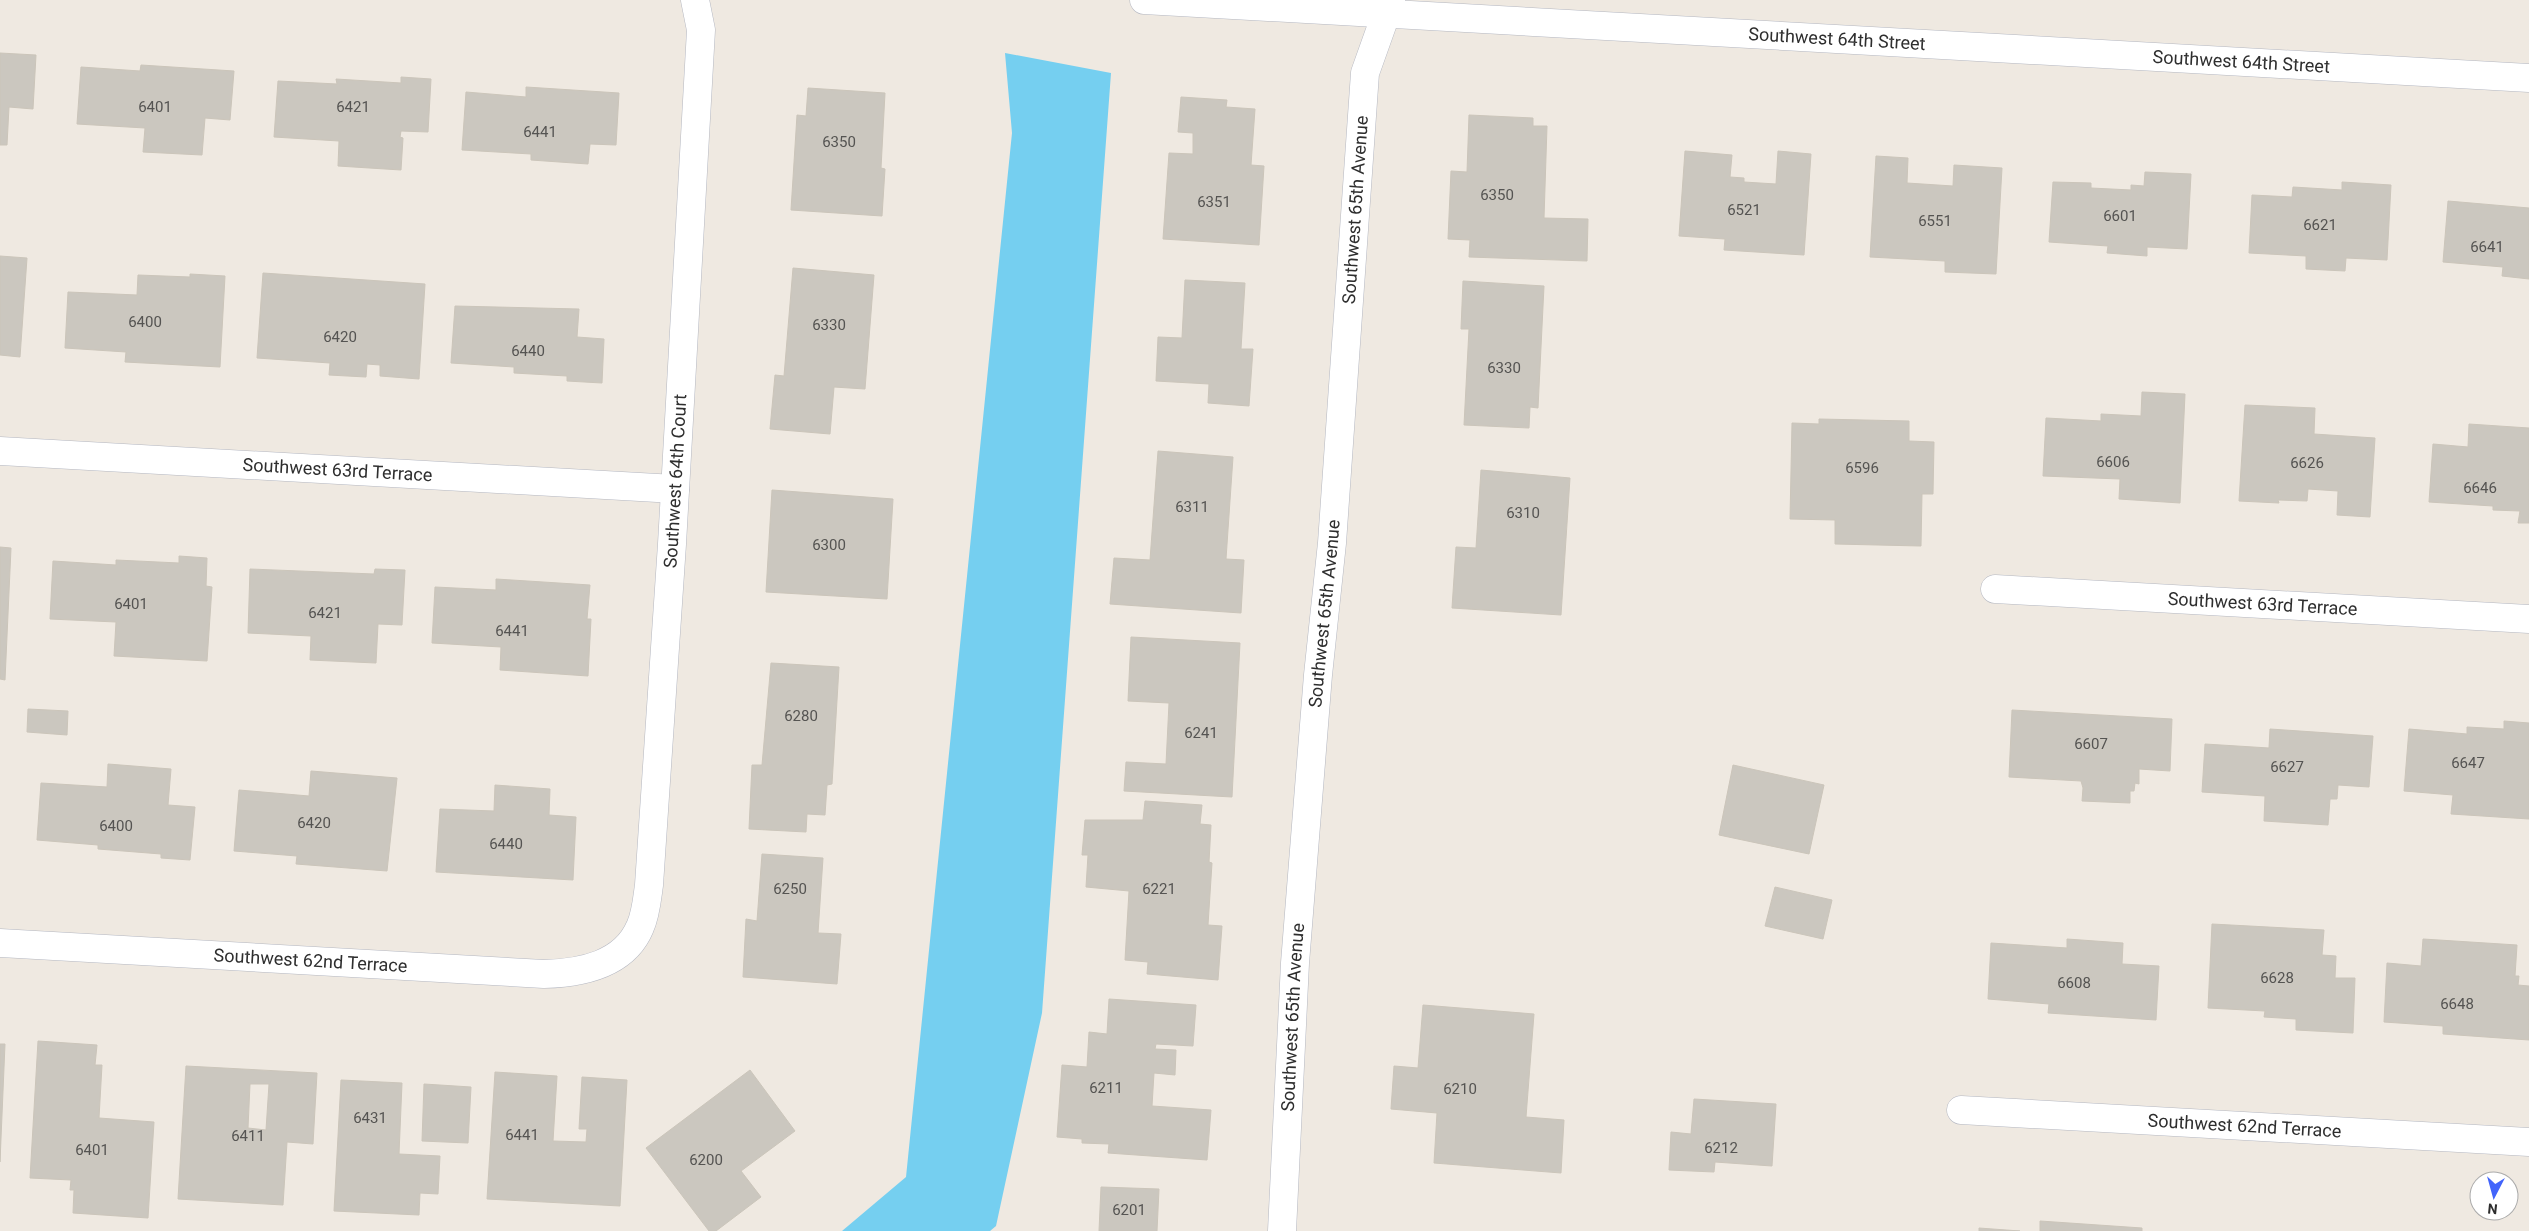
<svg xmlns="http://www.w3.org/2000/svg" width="2529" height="1231" font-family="Roboto,sans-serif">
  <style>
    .water { fill: #75cff0 }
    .building { fill: #cbc7bf; stroke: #cbc5ba; fill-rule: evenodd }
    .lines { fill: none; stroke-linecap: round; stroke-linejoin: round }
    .minor-casing { stroke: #b4b7c1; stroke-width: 29 }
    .tertiary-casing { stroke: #b4b7c1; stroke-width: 29 }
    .minor { stroke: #fff; stroke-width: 28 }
    .tertiary { stroke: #fff; stroke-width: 28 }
    .labels { text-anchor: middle; stroke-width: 4; stroke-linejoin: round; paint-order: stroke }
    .number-label { font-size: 15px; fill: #555452 }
    .street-label { font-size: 18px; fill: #2e2e2e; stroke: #fff }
  </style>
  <rect width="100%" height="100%" fill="#efe9e1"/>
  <path class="water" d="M 1005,53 L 1111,73 L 1042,1013 L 996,1226 L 990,1231 L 842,1231 L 906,1177 L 1012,133 Z"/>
  <path class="building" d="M 0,53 L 36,55 L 33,109 L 9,107 L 7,145 L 0,145 Z
    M 141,65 L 234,71 L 230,120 L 205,118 L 202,155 L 143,152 L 145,128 L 77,124 L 81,67 L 140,71 Z
    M 401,77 L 431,79 L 428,132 L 401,131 L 400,137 L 403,138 L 401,170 L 338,166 L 339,141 L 274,137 L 278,81 L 337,84 L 336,79 L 401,83 Z
    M 526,87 L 619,93 L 616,145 L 590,144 L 588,164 L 531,160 L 531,154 L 462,150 L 466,92 L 526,97 Z
    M 808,88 L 885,93 L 881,168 L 885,169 L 882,216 L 791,210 L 797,115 L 806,116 Z
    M 1181,97 L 1227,100 L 1226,107 L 1255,109 L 1251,165 L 1264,166 L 1259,245 L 1163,239 L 1169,153 L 1193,154 L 1193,133 L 1178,132 Z
    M 1469,115 L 1533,118 L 1533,126 L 1547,126 L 1544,218 L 1588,219 L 1587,261 L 1469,257 L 1470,240 L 1448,239 L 1451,171 L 1467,172 Z
    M 1685,151 L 1732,155 L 1730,177 L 1744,178 L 1744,182 L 1776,184 L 1778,151 L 1811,154 L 1804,255 L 1724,250 L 1725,239 L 1679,236 Z
    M 1876,156 L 1908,158 L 1907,183 L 1953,186 L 1954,165 L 2002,168 L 1996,274 L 1945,272 L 1945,261 L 1870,257 Z
    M 2145,172 L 2191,174 L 2187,249 L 2147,247 L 2147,256 L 2107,253 L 2108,246 L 2049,242 L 2053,182 L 2091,183 L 2091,188 L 2131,190 L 2131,185 L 2144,186 Z
    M 2342,182 L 2391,185 L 2387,260 L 2346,258 L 2345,271 L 2306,269 L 2306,256 L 2249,253 L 2252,195 L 2292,197 L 2293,187 L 2342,190 Z
    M 2448,201 L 2529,208 L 2529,279 L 2502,276 L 2503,267 L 2443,262 Z
    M 0,256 L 27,258 L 20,357 L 0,355 Z
    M 793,268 L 874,275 L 865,389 L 834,387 L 830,434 L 770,429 L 775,375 L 784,376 Z
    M 263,273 L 425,284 L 419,379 L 380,376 L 380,365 L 367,364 L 366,377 L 329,375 L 330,363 L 257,358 Z
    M 190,274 L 225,276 L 220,367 L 125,362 L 126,352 L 65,348 L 68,292 L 137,295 L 138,275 L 190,277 Z
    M 1185,280 L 1245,283 L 1241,349 L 1253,349 L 1249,406 L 1208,403 L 1209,384 L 1156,381 L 1158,337 L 1182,338 Z
    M 1463,281 L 1544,286 L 1538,408 L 1530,407 L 1529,428 L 1464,425 L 1469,329 L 1461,329 Z
    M 455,306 L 579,309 L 577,337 L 604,339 L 602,383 L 567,381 L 567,376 L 514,373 L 514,367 L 451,363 Z
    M 2142,392 L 2185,394 L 2180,503 L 2119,499 L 2120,479 L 2043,476 L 2046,418 L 2101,421 L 2101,414 L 2141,416 Z
    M 2245,405 L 2315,408 L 2314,434 L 2375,438 L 2370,517 L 2337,515 L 2338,491 L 2308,489 L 2307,501 L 2278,500 L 2279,503 L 2239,501 Z
    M 1819,419 L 1909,421 L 1909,441 L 1934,442 L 1933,494 L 1922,494 L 1921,546 L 1835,544 L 1835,520 L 1790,519 L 1792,423 L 1819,424 Z
    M 2469,424 L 2529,428 L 2529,523 L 2518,523 L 2520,511 L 2493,510 L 2493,506 L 2429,502 L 2433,444 L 2468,447 Z
    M 1158,451 L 1233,457 L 1226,559 L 1244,560 L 1241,613 L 1110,604 L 1114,558 L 1150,560 Z
    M 1481,470 L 1570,478 L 1561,615 L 1452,608 L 1456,547 L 1476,548 Z
    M 772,490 L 893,499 L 887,599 L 766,592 Z
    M 0,547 L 11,548 L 5,680 L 0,679 Z
    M 179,556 L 207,558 L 206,586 L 212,587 L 207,661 L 114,656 L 116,622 L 50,619 L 53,561 L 116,565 L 116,560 L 179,563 Z
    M 250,569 L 374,574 L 375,569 L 405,570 L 402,625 L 378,624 L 376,663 L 310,660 L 311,636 L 248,633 Z
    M 496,579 L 590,585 L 587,619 L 591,619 L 588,676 L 500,670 L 501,647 L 432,643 L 435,587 L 496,590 Z
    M 1131,637 L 1240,643 L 1232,797 L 1124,791 L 1126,762 L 1166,764 L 1169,703 L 1128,701 Z
    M 771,663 L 839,667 L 832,784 L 827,785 L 825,815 L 807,814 L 806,832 L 749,829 L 752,765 L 762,765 Z
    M 28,709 L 68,711 L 67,735 L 27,732 Z
    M 2012,710 L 2172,719 L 2170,771 L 2139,769 L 2139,784 L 2135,783 L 2134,791 L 2130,791 L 2130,803 L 2082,801 L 2083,788 L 2081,781 L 2009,777 Z
    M 2504,721 L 2529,723 L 2529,819 L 2451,814 L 2453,795 L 2404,791 L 2409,729 L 2467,734 L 2467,727 L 2504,729 Z
    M 2270,729 L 2373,736 L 2369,787 L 2338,785 L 2337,799 L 2330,799 L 2328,825 L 2264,821 L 2265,796 L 2202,792 L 2205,744 L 2269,748 Z
    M 108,764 L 171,769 L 168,805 L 195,807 L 190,860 L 161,858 L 161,854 L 98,849 L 98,845 L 37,840 L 41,783 L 107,787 Z
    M 1733,765 L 1824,785 L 1809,854 L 1719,835 Z
    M 311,771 L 397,778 L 387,871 L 296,864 L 297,856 L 234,851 L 239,790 L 309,796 Z
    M 495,785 L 550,789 L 549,815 L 576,817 L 573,880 L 436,872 L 440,809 L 494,811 Z
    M 1145,801 L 1202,805 L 1200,824 L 1211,825 L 1209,862 L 1212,863 L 1208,925 L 1222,926 L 1218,980 L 1147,974 L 1148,962 L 1125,960 L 1129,891 L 1086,887 L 1088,855 L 1082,855 L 1085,820 L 1143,820 Z
    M 762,854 L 823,858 L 818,933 L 841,934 L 837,984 L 743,977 L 746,919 L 757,921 Z
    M 1775,887 L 1832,900 L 1823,939 L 1765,926 Z
    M 2212,924 L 2324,930 L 2322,955 L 2336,956 L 2335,978 L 2355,978 L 2353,1033 L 2296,1030 L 2296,1019 L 2264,1017 L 2265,1011 L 2208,1008 Z
    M 2067,939 L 2123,943 L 2122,964 L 2159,966 L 2156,1020 L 2048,1013 L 2049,1004 L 1988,999 L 1991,943 L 2067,948 Z
    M 2423,939 L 2517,945 L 2515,976 L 2519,976 L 2518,985 L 2529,986 L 2529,1040 L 2443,1034 L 2443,1026 L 2384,1022 L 2387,963 L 2421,966 Z
    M 1109,999 L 1196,1005 L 1193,1046 L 1156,1044 L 1155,1049 L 1176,1050 L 1175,1075 L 1154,1073 L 1152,1106 L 1211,1110 L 1207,1160 L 1108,1153 L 1109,1144 L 1082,1143 L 1082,1139 L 1057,1137 L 1062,1065 L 1087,1067 L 1089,1032 L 1107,1034 Z
    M 1423,1005 L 1534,1014 L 1526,1117 L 1564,1120 L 1561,1173 L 1434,1163 L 1437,1113 L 1391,1109 L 1394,1066 L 1418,1068 Z
    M 38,1041 L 97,1045 L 95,1065 L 102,1065 L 99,1118 L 154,1122 L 148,1218 L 73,1213 L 74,1190 L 70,1190 L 71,1180 L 30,1178 Z
    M 0,1044 L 5,1044 L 0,1162 Z
    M 186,1066 L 317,1073 L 313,1144 L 287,1142 L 283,1205 L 178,1199 ZM 250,1084 L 269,1084 L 266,1130 L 248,1128 Z
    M 750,1070 L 795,1131 L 741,1171 L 761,1197 L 716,1231 L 709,1231 L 646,1148 Z
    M 495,1072 L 557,1076 L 553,1141 L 586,1142 L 587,1129 L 579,1129 L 582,1077 L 627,1080 L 620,1206 L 487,1199 Z
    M 341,1080 L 402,1083 L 399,1154 L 440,1156 L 438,1194 L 420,1193 L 419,1215 L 334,1211 Z
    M 424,1084 L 471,1087 L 468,1143 L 422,1141 Z
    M 1694,1099 L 1776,1104 L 1772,1166 L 1715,1162 L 1714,1172 L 1669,1170 L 1671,1132 L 1691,1134 Z
    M 1101,1187 L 1159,1189 L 1157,1231 L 1099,1231 Z
    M 2040,1221 L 2142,1228 L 2142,1231 L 2040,1231 Z
    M 1979,1228 L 2020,1231 L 1979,1231 Z"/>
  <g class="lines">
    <defs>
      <g id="minor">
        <path id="s1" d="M 0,451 L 675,489"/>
        <path id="s2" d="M 1995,589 L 2529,619"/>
        <path id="s3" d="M 0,943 L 544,974 C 581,973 624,965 640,927 C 646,914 647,899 649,885 L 672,544 L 701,30 L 695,0"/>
        <path id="s4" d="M 1961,1110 L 2529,1142"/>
        <path id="s5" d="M 1282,1231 L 1295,963 L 1318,675 L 1332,543 L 1365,73 L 1391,0"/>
      </g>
      <g id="tertiary">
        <path id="s6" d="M 1144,0 L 2529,78"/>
      </g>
    </defs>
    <use href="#minor" class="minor-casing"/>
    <use href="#tertiary" class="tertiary-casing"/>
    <use href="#minor" class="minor"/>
    <use href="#tertiary" class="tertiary"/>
  </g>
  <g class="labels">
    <g class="number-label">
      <text x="155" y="112">6401</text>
      <text x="353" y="112">6421</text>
      <text x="540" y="137">6441</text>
      <text x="839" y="147">6350</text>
      <text x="1497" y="200">6350</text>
      <text x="1214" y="207">6351</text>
      <text x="1744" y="215">6521</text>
      <text x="2120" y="221">6601</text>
      <text x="1935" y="226">6551</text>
      <text x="2320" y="230">6621</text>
      <text x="2487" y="252">6641</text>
      <text x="145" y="327">6400</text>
      <text x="829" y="330">6330</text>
      <text x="340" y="342">6420</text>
      <text x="528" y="356">6440</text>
      <text x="1504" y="373">6330</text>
      <text x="2113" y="467">6606</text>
      <text x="2307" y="468">6626</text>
      <text x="1862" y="473">6596</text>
      <text x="2480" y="493">6646</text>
      <text x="1192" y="512">6311</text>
      <text x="1523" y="518">6310</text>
      <text x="829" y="550">6300</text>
      <text x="131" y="609">6401</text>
      <text x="325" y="618">6421</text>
      <text x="512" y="636">6441</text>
      <text x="801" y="721">6280</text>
      <text x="1201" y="738">6241</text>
      <text x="2091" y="749">6607</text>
      <text x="2468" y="768">6647</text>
      <text x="2287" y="772">6627</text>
      <text x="314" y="828">6420</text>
      <text x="116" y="831">6400</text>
      <text x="506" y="849">6440</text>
      <text x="790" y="894">6250</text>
      <text x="1159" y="894">6221</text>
      <text x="2277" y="983">6628</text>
      <text x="2074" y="988">6608</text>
      <text x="2457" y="1009">6648</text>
      <text x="1106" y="1093">6211</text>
      <text x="1460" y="1094">6210</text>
      <text x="370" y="1123">6431</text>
      <text x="522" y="1140">6441</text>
      <text x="248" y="1141">6411</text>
      <text x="1721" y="1153">6212</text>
      <text x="92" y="1155">6401</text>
      <text x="706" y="1165">6200</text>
      <text x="1129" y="1215">6201</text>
    </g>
    <g class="street-label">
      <text dy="6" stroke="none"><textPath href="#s6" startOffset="694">Southwest 64th Street</textPath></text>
      <text dy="6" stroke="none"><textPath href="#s6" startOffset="1099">Southwest 64th Street</textPath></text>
      <text dy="6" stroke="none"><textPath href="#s5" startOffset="1024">Southwest 65th Avenue</textPath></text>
      <text dy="6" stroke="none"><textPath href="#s1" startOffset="338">Southwest 63rd Terrace</textPath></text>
      <text dy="6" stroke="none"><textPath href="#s3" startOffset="1106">Southwest 64th Court</textPath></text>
      <text dy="6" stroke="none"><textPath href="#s2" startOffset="268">Southwest 63rd Terrace</textPath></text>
      <text dy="6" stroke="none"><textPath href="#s5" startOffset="619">Southwest 65th Avenue</textPath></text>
      <text dy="6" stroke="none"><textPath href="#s3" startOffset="311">Southwest 62nd Terrace</textPath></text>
      <text dy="6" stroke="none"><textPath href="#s5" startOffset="214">Southwest 65th Avenue</textPath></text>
      <text dy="6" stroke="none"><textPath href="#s4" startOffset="284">Southwest 62nd Terrace</textPath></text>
    </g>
  </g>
  <g transform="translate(2494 1196) rotate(186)"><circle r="24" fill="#ffffff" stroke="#ababab"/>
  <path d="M0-4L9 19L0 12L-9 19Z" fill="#4264fb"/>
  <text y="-8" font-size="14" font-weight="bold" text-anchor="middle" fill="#2e2e2e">N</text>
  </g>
</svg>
